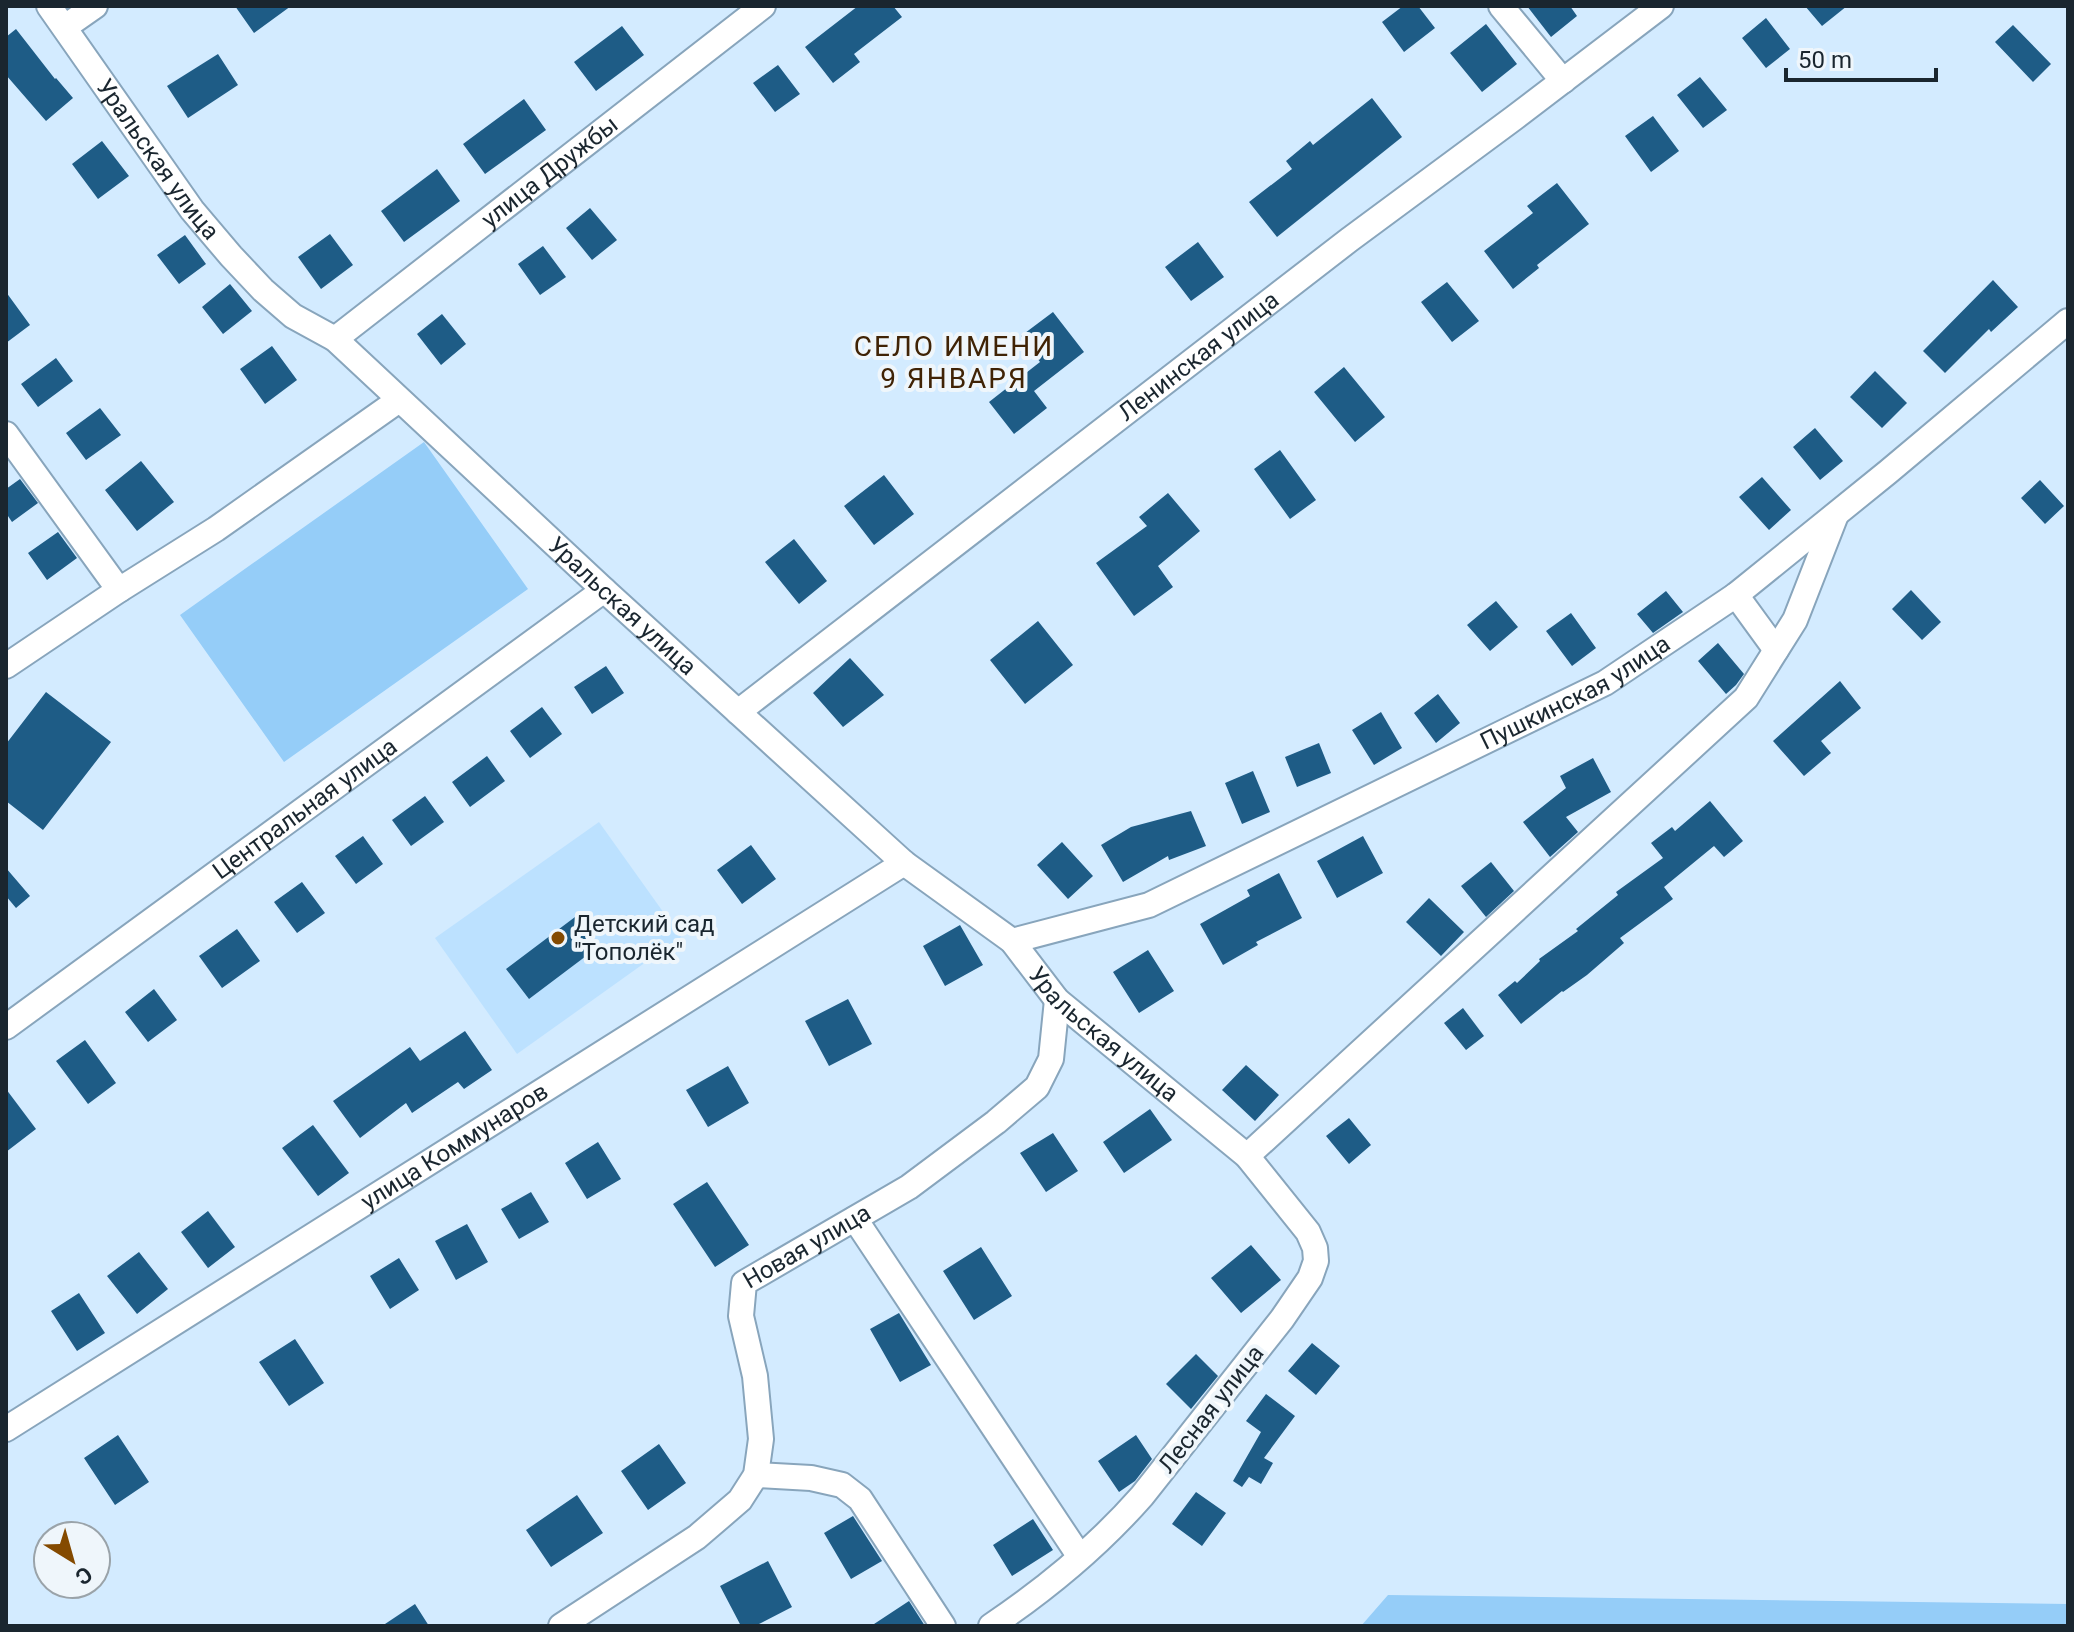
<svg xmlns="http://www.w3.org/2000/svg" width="2074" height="1632" font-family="Roboto,sans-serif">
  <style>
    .built { fill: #bce1ff }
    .green { fill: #95cdf8 }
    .building { fill: #1e5c86 }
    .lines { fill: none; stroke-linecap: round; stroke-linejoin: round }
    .minor-casing { stroke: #88a5bc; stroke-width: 28 }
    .minor { stroke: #fff; stroke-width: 24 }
    .poi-dot { fill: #844a00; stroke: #eff6fb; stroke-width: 3 }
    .labels { text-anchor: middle; stroke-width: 8; stroke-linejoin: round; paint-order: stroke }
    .street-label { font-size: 24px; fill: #1a262f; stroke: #eff6fb }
    .poi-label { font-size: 24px; fill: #1a262f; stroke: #eff6fb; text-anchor: start }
    .quarter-label { font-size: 28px; letter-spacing: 2px; fill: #402305; stroke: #eff6fb }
  </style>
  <rect width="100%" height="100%" fill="#d3ebff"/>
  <path class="built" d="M 599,822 L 681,937 L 517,1054 L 435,938 Z"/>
  <path class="green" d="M 424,442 L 528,589 L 284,762 L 180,615 Z
    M 1388,1595 L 2068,1604 L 2068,1626 L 1361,1626 Z"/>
  <path class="building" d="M 235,6 L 291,6 L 254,33 Z
    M 858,6 L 893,6 L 902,17 L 854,54 L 860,62 L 833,83 L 805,47 Z
    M 1403,6 L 1418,6 L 1435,28 L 1404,52 L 1382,22 Z
    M 1527,6 L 1570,6 L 1577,16 L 1551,37 Z
    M 1805,6 L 1847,6 L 1822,26 Z
    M 1766,18 L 1790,49 L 1766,68 L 1742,38 Z
    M 1486,24 L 1517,64 L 1482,92 L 1450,53 Z
    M 2013,25 L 2051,64 L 2033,82 L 1995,42 Z
    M 622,26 L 644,55 L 596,91 L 574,62 Z
    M 16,29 L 55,79 L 56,78 L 73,98 L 46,121 L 6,75 L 6,37 Z
    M 218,54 L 238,85 L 188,118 L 167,86 Z
    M 778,65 L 800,94 L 775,112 L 753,83 Z
    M 1700,77 L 1727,110 L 1703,128 L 1677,95 Z
    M 1372,98 L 1402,137 L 1277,237 L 1249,202 L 1292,169 L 1286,161 L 1310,141 L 1313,145 Z
    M 524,99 L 546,130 L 485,174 L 463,144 Z
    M 1653,116 L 1679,151 L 1651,172 L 1625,136 Z
    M 102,141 L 129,176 L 98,199 L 72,164 Z
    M 437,169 L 460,201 L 404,242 L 381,211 Z
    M 1557,183 L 1589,224 L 1537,265 L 1539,268 L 1513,289 L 1484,251 L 1533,213 L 1527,206 Z
    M 590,208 L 617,240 L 592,260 L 566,228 Z
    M 330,234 L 353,265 L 321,289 L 298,257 Z
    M 185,235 L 206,264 L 179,284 L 157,255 Z
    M 1198,242 L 1224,277 L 1191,301 L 1165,267 Z
    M 543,246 L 566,277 L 540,295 L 518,264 Z
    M 1993,280 L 2018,307 L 1991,332 L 1989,329 L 1945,373 L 1923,351 Z
    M 1447,282 L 1479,321 L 1452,342 L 1421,302 Z
    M 230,284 L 252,311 L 223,334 L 202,307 Z
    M 6,292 L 30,325 L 6,343 Z
    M 1053,312 L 1084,352 L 1034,391 L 1047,408 L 1014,434 L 989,402 L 1040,362 L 1021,336 Z
    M 442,314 L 466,344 L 441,365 L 417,334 Z
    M 272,346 L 297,380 L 265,404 L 240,369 Z
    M 56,358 L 73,381 L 38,407 L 21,384 Z
    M 1344,367 L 1385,417 L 1355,442 L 1314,392 Z
    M 1875,371 L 1907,403 L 1882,428 L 1850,397 Z
    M 100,408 L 121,435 L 86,460 L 66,433 Z
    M 1815,428 L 1843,461 L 1820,480 L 1793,447 Z
    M 1280,450 L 1316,500 L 1290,519 L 1254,469 Z
    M 141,461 L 174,502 L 137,531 L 105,490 Z
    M 884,475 L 914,514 L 874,545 L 844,506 Z
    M 1762,477 L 1791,510 L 1769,530 L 1739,497 Z
    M 20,479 L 38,503 L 12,522 L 6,513 L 6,489 Z
    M 2040,480 L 2064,506 L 2045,524 L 2021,498 Z
    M 1168,493 L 1200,531 L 1158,566 L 1173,587 L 1134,616 L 1096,563 L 1147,526 L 1139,517 Z
    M 58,532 L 77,558 L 47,580 L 28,553 Z
    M 794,539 L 827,581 L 799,604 L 765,562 Z
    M 1911,590 L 1941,622 L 1922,640 L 1892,609 Z
    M 1666,591 L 1683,612 L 1653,633 L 1637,614 Z
    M 1496,601 L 1518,627 L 1490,651 L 1467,625 Z
    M 1571,613 L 1596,648 L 1572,666 L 1546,631 Z
    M 1038,621 L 1073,665 L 1025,704 L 990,660 Z
    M 1718,643 L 1744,674 L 1736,685 L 1726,694 L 1698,661 Z
    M 850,658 L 884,695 L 843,727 L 813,693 Z
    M 606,666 L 624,693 L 592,714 L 574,687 Z
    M 1840,681 L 1861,708 L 1821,741 L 1831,753 L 1804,776 L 1773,741 Z
    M 46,692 L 111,742 L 43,830 L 6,801 L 6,744 Z
    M 1438,694 L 1460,723 L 1436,743 L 1414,713 Z
    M 542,707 L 562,734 L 530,758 L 510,731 Z
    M 1381,712 L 1402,748 L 1374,765 L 1352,730 Z
    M 1319,743 L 1331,773 L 1297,787 L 1285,757 Z
    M 487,756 L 505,781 L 470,807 L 452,782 Z
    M 1593,758 L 1611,792 L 1566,817 L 1578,832 L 1550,857 L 1523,822 L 1566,788 L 1560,776 Z
    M 1253,771 L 1270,812 L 1242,824 L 1225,783 Z
    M 425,796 L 444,822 L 411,846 L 392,820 Z
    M 1710,801 L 1743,841 L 1724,857 L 1714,846 L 1664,887 L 1673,899 L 1620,938 L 1624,943 L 1587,975 L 1563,992 L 1562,991 L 1521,1024 L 1498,995 L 1515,981 L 1517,983 L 1540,961 L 1539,959 L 1578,931 L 1576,929 L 1618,895 L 1616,892 L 1663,858 L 1651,843 L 1672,827 L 1675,831 Z
    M 1191,811 L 1206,846 L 1169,860 L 1168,856 L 1123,882 L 1101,845 L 1131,827 Z
    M 363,836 L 383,864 L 356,884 L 335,856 Z
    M 1363,836 L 1383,873 L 1337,898 L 1317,861 Z
    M 1062,842 L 1093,876 L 1068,899 L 1037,865 Z
    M 751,845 L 776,879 L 742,904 L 717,870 Z
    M 1491,862 L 1514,891 L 1486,917 L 1461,886 Z
    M 6,868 L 30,896 L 16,908 L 6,896 Z
    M 1279,873 L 1302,918 L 1256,942 L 1258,945 L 1223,965 L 1200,924 L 1250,896 L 1247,890 Z
    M 302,882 L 325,913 L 297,933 L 274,902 Z
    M 1429,898 L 1464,932 L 1441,956 L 1406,922 Z
    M 575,917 L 598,947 L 529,999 L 506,969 Z
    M 960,925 L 983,965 L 945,986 L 923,946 Z
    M 237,929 L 260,961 L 222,988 L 199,956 Z
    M 1148,950 L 1174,991 L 1139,1013 L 1113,972 Z
    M 154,989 L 177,1020 L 148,1042 L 125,1012 Z
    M 848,999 L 872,1044 L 829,1066 L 805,1021 Z
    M 1463,1008 L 1484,1036 L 1466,1050 L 1444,1023 Z
    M 465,1031 L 492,1070 L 464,1089 L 458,1082 L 412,1113 L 406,1103 L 360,1138 L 333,1101 L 410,1047 L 420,1061 Z
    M 85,1040 L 116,1083 L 88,1104 L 56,1061 Z
    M 1246,1065 L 1279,1095 L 1255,1121 L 1222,1090 Z
    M 728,1066 L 749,1103 L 708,1127 L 686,1090 Z
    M 6,1089 L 36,1129 L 6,1152 Z
    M 1150,1109 L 1172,1140 L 1124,1173 L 1103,1142 Z
    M 1349,1118 L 1371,1145 L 1349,1164 L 1326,1136 Z
    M 313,1125 L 349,1173 L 318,1196 L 282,1148 Z
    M 1053,1133 L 1078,1171 L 1046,1192 L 1020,1153 Z
    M 598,1142 L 621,1179 L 587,1199 L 565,1163 Z
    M 707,1182 L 749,1245 L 715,1267 L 673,1204 Z
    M 531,1192 L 549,1222 L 519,1239 L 501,1209 Z
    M 208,1211 L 235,1247 L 208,1268 L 181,1232 Z
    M 467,1224 L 488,1262 L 456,1280 L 435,1241 Z
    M 1251,1245 L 1281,1280 L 1241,1313 L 1211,1278 Z
    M 981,1247 L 1012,1296 L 974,1320 L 943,1271 Z
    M 139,1252 L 168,1289 L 137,1314 L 107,1276 Z
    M 399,1258 L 419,1290 L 390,1309 L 370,1276 Z
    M 79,1293 L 105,1333 L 77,1351 L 51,1311 Z
    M 899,1313 L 931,1365 L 900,1382 L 870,1329 Z
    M 295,1339 L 324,1383 L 289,1406 L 259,1362 Z
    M 1312,1343 L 1340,1366 L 1316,1395 L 1288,1371 Z
    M 1196,1354 L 1218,1376 L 1191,1409 L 1166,1384 Z
    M 1266,1394 L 1295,1416 L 1264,1458 L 1273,1463 L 1261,1484 L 1249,1477 L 1242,1487 L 1233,1481 L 1261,1432 L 1246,1421 Z
    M 118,1435 L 149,1482 L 115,1505 L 84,1458 Z
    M 1136,1435 L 1152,1459 L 1135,1481 L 1119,1492 L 1098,1461 Z
    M 659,1444 L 686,1483 L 648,1510 L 621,1471 Z
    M 1196,1492 L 1226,1513 L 1202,1546 L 1172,1524 Z
    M 577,1495 L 603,1533 L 551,1567 L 526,1530 Z
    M 853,1516 L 882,1561 L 851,1579 L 824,1533 Z
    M 1033,1519 L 1053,1550 L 1012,1576 L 993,1545 Z
    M 768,1561 L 792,1607 L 755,1626 L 741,1626 L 720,1586 Z
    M 909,1601 L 925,1626 L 871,1626 Z
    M 415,1604 L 429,1626 L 382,1626 Z"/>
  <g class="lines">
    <defs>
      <g id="minor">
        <path id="s1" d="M 49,6 L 192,210 L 231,256 L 263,290 L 293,316 L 335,339 L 604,590 L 904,863 L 1012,941 L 1057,1000 L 1247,1156 L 1308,1232 L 1315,1248 L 1316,1261 L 1310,1278 L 1282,1319 L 1142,1496 C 1098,1546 1046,1589 991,1626"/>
        <path d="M 1501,6 L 1563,81"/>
        <path d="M 65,27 L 95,6"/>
        <path id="s2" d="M 335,339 L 763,6"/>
        <path d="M 6,434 L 119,590"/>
        <path d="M 1736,595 L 1776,650"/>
        <path d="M 6,666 L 119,590 L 216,529 L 399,400"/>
        <path id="s3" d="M 738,712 L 1349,240 L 1514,118 L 1661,6"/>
        <path id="s4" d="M 1012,941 L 1149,905 L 1605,683 L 1736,595 L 1888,472 L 2068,321"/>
        <path id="s5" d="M 6,1027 L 604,590"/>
        <path d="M 1247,1156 L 1746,698 L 1795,620 L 1836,515"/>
        <path d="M 855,1219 L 1080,1557"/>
        <path id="s6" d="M 6,1429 L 904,863"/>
        <path d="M 756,1475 L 811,1478 L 842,1485 L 860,1499 L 943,1626"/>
        <path id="s7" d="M 561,1626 L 697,1537 L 740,1500 L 756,1475 L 761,1439 L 755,1376 L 741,1316 L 744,1283 L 909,1187 L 996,1122 L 1037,1087 L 1051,1059 L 1057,1000"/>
      </g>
    </defs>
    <use href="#minor" class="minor-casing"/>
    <use href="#minor" class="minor"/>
  </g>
  <circle class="poi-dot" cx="558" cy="938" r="8"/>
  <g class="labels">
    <g class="street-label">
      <text dy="8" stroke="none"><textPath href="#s1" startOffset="188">Уральская улица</textPath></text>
      <text dy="8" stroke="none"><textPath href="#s2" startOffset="272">улица Дружбы</textPath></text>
      <text dy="8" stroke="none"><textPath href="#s3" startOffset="582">Ленинская улица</textPath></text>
      <text dy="8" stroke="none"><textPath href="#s1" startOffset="836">Уральская улица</textPath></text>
      <text dy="8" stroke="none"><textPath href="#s4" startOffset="618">Пушкинская улица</textPath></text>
      <text dy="8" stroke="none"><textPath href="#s5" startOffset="370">Центральная улица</textPath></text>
      <text dy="8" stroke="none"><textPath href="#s1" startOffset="1482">Уральская улица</textPath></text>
      <text dy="8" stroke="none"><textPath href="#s6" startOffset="530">улица Коммунаров</textPath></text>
      <text dy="8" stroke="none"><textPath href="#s7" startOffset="516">Новая улица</textPath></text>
      <text transform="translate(1211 1409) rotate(-52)" y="8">Лесная улица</text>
    </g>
    <g class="poi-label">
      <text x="574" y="932">Детский сад<tspan x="574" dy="28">"Тополёк"</tspan></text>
    </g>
    <g class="quarter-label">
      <text x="954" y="356">СЕЛО ИМЕНИ<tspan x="954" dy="32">9 ЯНВАРЯ</tspan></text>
    </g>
  </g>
  <rect width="2074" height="1632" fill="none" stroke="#1a262f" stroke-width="16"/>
  <g transform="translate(72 1560) rotate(143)"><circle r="38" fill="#eff6fb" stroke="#9aa3a9" stroke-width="2"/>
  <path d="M0-6L14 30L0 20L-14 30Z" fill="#844a00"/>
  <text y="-12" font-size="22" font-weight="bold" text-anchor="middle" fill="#1a262f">С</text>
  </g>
  <path d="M1786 68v12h150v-12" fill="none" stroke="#1a262f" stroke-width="4"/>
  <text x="1798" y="68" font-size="24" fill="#1a262f" stroke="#eff6fb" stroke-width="6" paint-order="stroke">50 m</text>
</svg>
